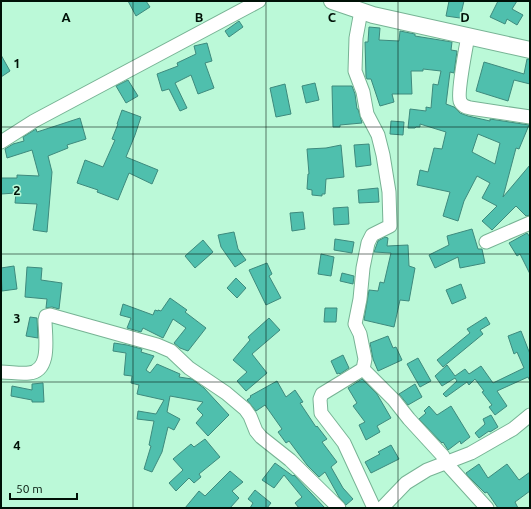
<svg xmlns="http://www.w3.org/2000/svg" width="531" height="509" font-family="Ubuntu,sans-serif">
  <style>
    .building { fill: #4fbfad; stroke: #3e8a7d; fill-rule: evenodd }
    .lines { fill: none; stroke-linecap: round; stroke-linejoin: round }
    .minor-casing { stroke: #77b394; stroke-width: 15 }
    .major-casing { stroke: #77b394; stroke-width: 18 }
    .minor { stroke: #fff; stroke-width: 13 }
    .major { stroke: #fff; stroke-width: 16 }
    .grid { fill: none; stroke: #001107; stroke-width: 1; stroke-opacity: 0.55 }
    .grid-label { font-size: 13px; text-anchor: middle; font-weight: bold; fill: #001107; stroke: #bbf9d8; stroke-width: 3; stroke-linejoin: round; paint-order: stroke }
  </style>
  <rect width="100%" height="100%" fill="#bbf9d8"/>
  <path class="building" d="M 128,1 L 146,1 L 150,7 L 136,16 Z
    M 449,1 L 464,1 L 460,18 L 446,16 Z
    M 498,1 L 517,1 L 512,9 L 523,15 L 517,25 L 507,19 L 505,24 L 490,17 Z
    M 239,21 L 243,27 L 229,37 L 225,31 Z
    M 369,27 L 380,28 L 379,40 L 399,41 L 400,31 L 415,34 L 415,36 L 452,42 L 451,50 L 457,51 L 454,73 L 450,72 L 446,104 L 454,107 L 460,113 L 468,116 L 490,121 L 490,119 L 529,125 L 519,149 L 516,148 L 503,197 L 530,165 L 530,215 L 526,216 L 516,206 L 492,230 L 482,221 L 497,206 L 482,198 L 490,183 L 477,176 L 464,201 L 458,221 L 443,216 L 450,192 L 417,185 L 420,170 L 428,172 L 434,148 L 442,149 L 446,132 L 420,124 L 420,127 L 416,127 L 415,128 L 408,128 L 410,109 L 426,111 L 426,107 L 431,108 L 433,84 L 438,85 L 441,71 L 423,69 L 423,71 L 411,71 L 412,94 L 392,94 L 394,102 L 380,106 L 371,79 L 367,79 L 366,77 L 365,42 L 368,42 ZM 478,134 L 500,143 L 495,164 L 472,152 Z
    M 207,43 L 212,61 L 205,63 L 214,88 L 198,94 L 191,75 L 175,83 L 187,108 L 180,111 L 169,89 L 162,91 L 157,74 L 178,66 L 177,63 L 196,54 L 194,46 Z
    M 1,55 L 10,71 L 1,77 Z
    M 527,59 L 530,59 L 530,84 L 514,80 L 508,101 L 476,91 L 484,62 L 524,74 Z
    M 128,80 L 138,96 L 126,103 L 116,86 Z
    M 315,83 L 319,100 L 306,103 L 302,86 Z
    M 285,84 L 291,114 L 276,117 L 270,88 Z
    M 332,86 L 352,86 L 355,94 L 357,109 L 358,109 L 362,123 L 340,125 L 340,127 L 333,127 Z
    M 122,110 L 141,117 L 135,135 L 126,157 L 158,170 L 152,184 L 129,173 L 118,200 L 97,192 L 98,190 L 77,183 L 85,160 L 103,167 L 115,140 L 112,139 L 118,124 L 117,124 Z
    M 80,118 L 86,139 L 67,145 L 68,148 L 48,156 L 52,172 L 47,232 L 33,230 L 37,204 L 15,203 L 16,193 L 1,194 L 1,178 L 17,178 L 17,175 L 39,176 L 32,150 L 7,158 L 5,149 L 13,144 L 24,141 L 23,137 L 36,129 L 37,132 Z
    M 391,121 L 404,122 L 403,135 L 390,134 Z
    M 369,144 L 371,165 L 356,167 L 354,145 Z
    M 341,145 L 344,177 L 326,179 L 325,194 L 322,194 L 322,196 L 312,195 L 312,190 L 307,189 L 308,174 L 309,174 L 307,149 L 326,148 Z
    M 378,188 L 379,202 L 359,203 L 358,190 Z
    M 348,207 L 349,224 L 334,225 L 333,208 Z
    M 303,212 L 305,229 L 292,231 L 290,213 Z
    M 472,229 L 478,249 L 482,249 L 485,263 L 460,268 L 458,257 L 435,268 L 429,255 L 449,245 L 447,236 Z
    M 234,232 L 238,249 L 246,260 L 235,267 L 221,247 L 218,235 Z
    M 527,233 L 530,237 L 530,274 L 520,254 L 517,256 L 509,243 Z
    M 385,237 L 388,238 L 387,246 L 408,245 L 409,266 L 415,268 L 409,301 L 400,300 L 394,327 L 364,320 L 369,290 L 378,291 L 380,282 L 384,283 L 391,253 L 374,252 L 378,241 Z
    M 335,239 L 354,242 L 352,253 L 334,250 Z
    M 203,240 L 213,252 L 195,268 L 185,256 Z
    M 321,254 L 334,257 L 331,276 L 318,274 Z
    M 267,263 L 272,274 L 269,276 L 281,298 L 266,305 L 249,270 Z
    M 14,266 L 17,289 L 2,291 L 1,268 Z
    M 27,267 L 42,268 L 41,280 L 62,283 L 59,309 L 52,307 L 46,308 L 47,299 L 25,297 Z
    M 342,273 L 354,276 L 353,284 L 340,281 Z
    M 236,278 L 246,288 L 237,298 L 227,288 Z
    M 461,284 L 466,298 L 452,304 L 446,290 Z
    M 170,298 L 187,310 L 185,312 L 206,328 L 188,351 L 180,348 L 174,343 L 186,328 L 173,319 L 163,338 L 143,328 L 141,332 L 127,328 L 131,318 L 120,315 L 123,304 L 153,315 L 155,310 L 158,311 L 158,310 L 161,311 Z
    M 325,308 L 337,308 L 336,322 L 324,322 Z
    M 30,317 L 37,318 L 38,338 L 26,336 Z
    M 486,317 L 490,324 L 480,330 L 483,334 L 443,367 L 437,360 L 470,333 L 467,329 Z
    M 269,318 L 280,330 L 252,354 L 267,373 L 246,391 L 237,381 L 247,372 L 233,360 L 250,340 L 248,337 Z
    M 521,331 L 530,354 L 530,381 L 528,377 L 497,391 L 507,406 L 495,415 L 489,407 L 492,405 L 482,392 L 484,391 L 475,379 L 469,385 L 467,382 L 446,397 L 443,394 L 457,381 L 455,378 L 442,386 L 435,376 L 447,365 L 455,376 L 465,369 L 469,374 L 481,366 L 493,383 L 524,368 L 517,352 L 514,354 L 508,336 Z
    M 388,336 L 393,348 L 396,347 L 402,360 L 378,371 L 373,359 L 370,343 Z
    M 114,343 L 127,345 L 142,349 L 141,352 L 154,356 L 146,370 L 150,373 L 157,364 L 180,374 L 179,377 L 192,379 L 204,388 L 229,415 L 208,436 L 196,423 L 203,415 L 197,409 L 203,402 L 170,396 L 167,412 L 180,419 L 174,430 L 168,427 L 162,452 L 152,472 L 144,469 L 151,446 L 149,445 L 154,421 L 137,419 L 138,411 L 156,414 L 164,400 L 137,394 L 139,385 L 131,383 L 132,376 L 124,375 L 126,353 L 113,351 Z
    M 343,355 L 349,368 L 340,374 L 339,373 L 337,374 L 331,361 Z
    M 418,358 L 431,381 L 420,387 L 407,364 Z
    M 362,379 L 377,394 L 391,418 L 377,426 L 380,432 L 366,440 L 359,425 L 365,422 L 353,406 L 357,403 L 348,388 Z
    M 277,381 L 286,397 L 295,390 L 303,402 L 300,403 L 316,427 L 317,426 L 327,439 L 322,442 L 337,462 L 331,467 L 343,488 L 353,499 L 346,505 L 339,497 L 325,472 L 319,477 L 307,465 L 289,441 L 286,443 L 278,432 L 282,429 L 265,405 L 256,411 L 247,400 L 251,397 L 250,396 Z
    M 43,383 L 44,402 L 32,402 L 32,400 L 11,396 L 12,386 L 32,390 L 32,384 Z
    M 415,384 L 422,397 L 408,405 L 399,394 Z
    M 429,406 L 437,415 L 451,406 L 470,437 L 461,444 L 460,441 L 448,450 L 443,442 L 442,443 L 419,419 L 426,413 L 424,411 Z
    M 491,415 L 498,427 L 490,432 L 489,431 L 479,438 L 475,433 L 485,424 L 483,419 Z
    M 205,439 L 220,457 L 199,474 L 201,477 L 194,483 L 189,478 L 176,491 L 169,483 L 183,470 L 173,459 L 191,444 L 194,447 Z
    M 391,445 L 399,459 L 371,473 L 365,462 L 380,454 L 378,452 Z
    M 275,463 L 293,476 L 294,475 L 325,508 L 299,508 L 295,503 L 302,497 L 284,475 L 274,488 L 262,480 Z
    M 479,464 L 488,478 L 507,464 L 519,480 L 530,472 L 530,491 L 515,502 L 518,508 L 498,508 L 487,492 L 485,493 L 467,475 L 466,473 Z
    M 230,471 L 243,482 L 232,491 L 239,498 L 230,508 L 185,508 L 199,491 L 205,496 Z
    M 255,490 L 271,503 L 267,508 L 250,508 L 253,503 L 248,499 Z"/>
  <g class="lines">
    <defs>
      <path id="minor" d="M 361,11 L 356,38 L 355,71 L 363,92 L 367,114 L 378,135 L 383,155 L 389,192 L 390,226 L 372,235 L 368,243 L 363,268 L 360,299 L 355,324 L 360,334 L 365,359 L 363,369 L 394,400 L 409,419 L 443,456 L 447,464 L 487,508
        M 468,36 C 466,47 457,93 460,101 C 462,106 466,107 470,108 L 530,117
        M 1,142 L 34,121 L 259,1
        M 486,242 L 530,223
        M 363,369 L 322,394 L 320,399 L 321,413 L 344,443 L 374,508
        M 1,372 C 10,372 20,374 29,373 C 52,371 45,336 45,320 L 46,316 L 50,315 L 157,345 L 171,351 L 189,368 L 226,393 L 245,409 L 250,416 L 256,431 L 261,437 L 290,460 L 339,508
        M 382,508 L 406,483 L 427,470 L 471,453 L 513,429 L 530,415"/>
      <path id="major" d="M 332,1 L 373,15 L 530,50"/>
    </defs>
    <use href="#minor" class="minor-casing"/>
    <use href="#major" class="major-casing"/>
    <use href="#minor" class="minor"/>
    <use href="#major" class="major"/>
  </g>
  <path class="grid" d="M 133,1 L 133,508M 266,1 L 266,508M 398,1 L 398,508M 1,127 L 530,127M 1,254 L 530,254M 1,382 L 530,382"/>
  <g class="grid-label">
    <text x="66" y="22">A</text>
    <text x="199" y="22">B</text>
    <text x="332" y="22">C</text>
    <text x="465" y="22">D</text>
    <text x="17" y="68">1</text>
    <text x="17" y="195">2</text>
    <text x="17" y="323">3</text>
    <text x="17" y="450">4</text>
  </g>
  <rect width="531" height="509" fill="none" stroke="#001107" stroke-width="4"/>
  <path d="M10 493v6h67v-6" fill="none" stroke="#001107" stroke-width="2"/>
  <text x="16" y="493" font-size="12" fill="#001107" stroke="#bbf9d8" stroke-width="3" paint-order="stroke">50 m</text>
</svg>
